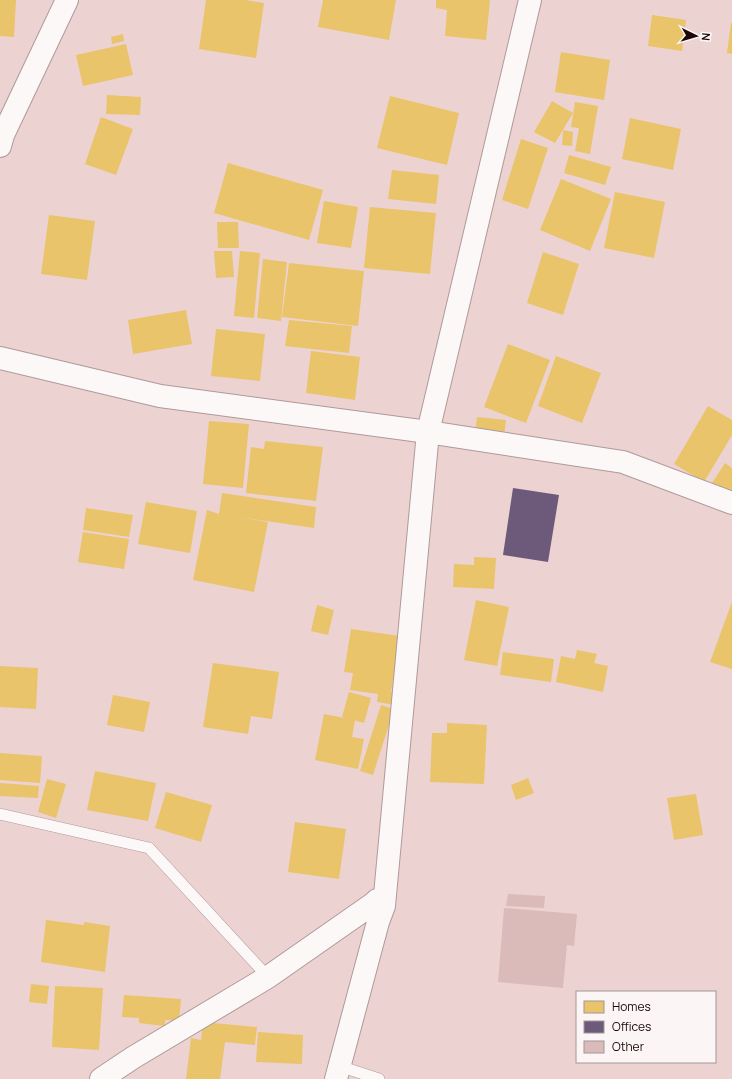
<svg xmlns="http://www.w3.org/2000/svg" width="732" height="1079" font-family="Manrope,sans-serif">
  <style>
    .homes { fill: #e9c46a }
    .offices { fill: #6d597a }
    .building { fill: #dbbaba }
    .lines { fill: none; stroke-linecap: round; stroke-linejoin: round }
    .service-casing { stroke: #af9999; stroke-width: 12 }
    .minor-casing { stroke: #af9999; stroke-width: 24 }
    .service { stroke: #fcf8f8; stroke-width: 11 }
    .minor { stroke: #fcf8f8; stroke-width: 22 }
  </style>
  <rect width="100%" height="100%" fill="#edd2d2"/>
  <path class="homes" d="M 0,0 L 16,0 L 14,37 L 0,36 Z
    M 206,0 L 246,0 L 264,3 L 256,58 L 199,49 Z
    M 323,0 L 396,0 L 389,40 L 318,27 Z
    M 436,0 L 490,0 L 486,40 L 445,36 L 447,10 L 436,8 Z
    M 652,15 L 686,20 L 682,51 L 648,46 Z
    M 731,23 L 732,23 L 732,54 L 727,53 Z
    M 123,34 L 124,41 L 112,44 L 111,37 Z
    M 126,44 L 133,75 L 83,86 L 76,55 Z
    M 561,52 L 610,60 L 604,100 L 555,92 Z
    M 107,95 L 141,97 L 140,115 L 106,114 Z
    M 390,96 L 459,113 L 447,165 L 377,148 Z
    M 552,101 L 573,113 L 555,143 L 534,132 Z
    M 575,102 L 598,106 L 590,154 L 575,151 L 579,128 L 571,127 Z
    M 101,117 L 133,129 L 116,175 L 85,164 Z
    M 630,118 L 681,129 L 673,170 L 622,159 Z
    M 563,130 L 573,132 L 572,146 L 562,145 Z
    M 521,139 L 548,148 L 528,209 L 502,200 Z
    M 569,155 L 611,167 L 605,185 L 564,173 Z
    M 228,163 L 323,190 L 309,240 L 214,213 Z
    M 392,170 L 439,175 L 436,204 L 388,199 Z
    M 561,179 L 611,199 L 590,251 L 540,230 Z
    M 615,192 L 665,202 L 654,258 L 604,248 Z
    M 324,201 L 358,207 L 351,248 L 317,243 Z
    M 370,207 L 436,213 L 430,274 L 364,268 Z
    M 49,215 L 95,221 L 87,280 L 41,274 Z
    M 217,222 L 238,222 L 239,248 L 218,248 Z
    M 214,251 L 232,251 L 234,277 L 216,278 Z
    M 240,251 L 260,253 L 254,318 L 234,316 Z
    M 543,252 L 579,264 L 563,315 L 527,303 Z
    M 263,259 L 287,262 L 281,321 L 257,318 Z
    M 289,263 L 364,271 L 358,326 L 282,317 Z
    M 186,310 L 192,344 L 133,354 L 128,320 Z
    M 289,320 L 352,326 L 349,353 L 285,346 Z
    M 216,329 L 265,334 L 260,381 L 211,376 Z
    M 508,344 L 550,360 L 526,423 L 484,407 Z
    M 311,351 L 360,357 L 355,400 L 306,393 Z
    M 556,356 L 601,373 L 582,423 L 538,406 Z
    M 708,406 L 732,420 L 732,435 L 704,482 L 674,464 Z
    M 477,417 L 506,420 L 504,436 L 475,433 Z
    M 209,421 L 249,424 L 243,488 L 203,484 Z
    M 265,441 L 323,447 L 316,501 L 246,493 L 251,447 L 264,449 Z
    M 725,463 L 732,468 L 732,496 L 712,483 Z
    M 222,493 L 316,507 L 314,528 L 239,517 L 268,522 L 254,592 L 193,580 L 207,510 L 219,514 Z
    M 146,502 L 197,511 L 190,553 L 138,544 Z
    M 86,508 L 133,515 L 129,537 L 83,530 Z
    M 83,532 L 129,539 L 124,569 L 78,562 Z
    M 474,557 L 496,558 L 494,589 L 453,587 L 454,564 L 474,565 Z
    M 476,600 L 509,607 L 497,666 L 464,660 Z
    M 732,602 L 732,669 L 710,662 Z
    M 317,605 L 334,610 L 328,635 L 311,631 Z
    M 351,629 L 400,636 L 391,692 L 397,692 L 395,705 L 377,702 L 378,694 L 350,690 L 353,673 L 344,672 Z
    M 577,650 L 597,654 L 594,663 L 608,666 L 603,692 L 556,682 L 561,656 L 575,659 Z
    M 503,652 L 554,659 L 551,682 L 500,675 Z
    M 213,663 L 279,672 L 272,719 L 251,716 L 248,734 L 203,727 Z
    M 0,666 L 38,668 L 36,709 L 0,707 Z
    M 349,692 L 371,698 L 364,723 L 342,717 Z
    M 113,695 L 150,702 L 144,732 L 107,725 Z
    M 381,705 L 394,709 L 373,775 L 360,771 Z
    M 324,714 L 355,720 L 352,737 L 364,739 L 358,769 L 315,760 Z
    M 447,723 L 487,725 L 484,784 L 430,782 L 432,733 L 447,733 Z
    M 0,753 L 42,756 L 40,783 L 0,780 Z
    M 95,771 L 156,783 L 148,821 L 87,810 Z
    M 528,778 L 534,793 L 516,800 L 511,785 Z
    M 47,779 L 66,784 L 56,818 L 38,812 Z
    M 0,783 L 39,786 L 38,798 L 0,796 Z
    M 166,792 L 212,805 L 201,842 L 155,828 Z
    M 696,794 L 703,835 L 674,840 L 667,798 Z
    M 295,822 L 346,829 L 339,879 L 288,872 Z
    M 46,920 L 84,925 L 84,922 L 110,926 L 105,972 L 41,962 Z
    M 31,984 L 49,986 L 47,1004 L 29,1002 Z
    M 55,986 L 103,988 L 99,1050 L 52,1047 Z
    M 124,995 L 181,999 L 179,1021 L 165,1020 L 165,1026 L 139,1023 L 139,1018 L 122,1017 Z
    M 203,1022 L 257,1027 L 255,1045 L 225,1042 L 220,1079 L 186,1079 L 191,1038 L 201,1040 Z
    M 258,1032 L 303,1035 L 302,1064 L 256,1062 Z"/>
  <path class="offices" d="M 513,488 L 559,495 L 548,562 L 503,555 Z"/>
  <path class="building" d="M 508,894 L 545,896 L 544,908 L 506,906 Z
    M 504,908 L 577,914 L 574,946 L 567,945 L 563,988 L 498,982 Z"/>
  <g class="lines">
    <defs>
      <path id="service" d="M 0,814 L 149,848 L 268,977
        M 339,1066 L 379,1079"/>
      <path id="minor" d="M 0,146 L 3,135 L 67,0
        M 0,358 L 160,396 L 428,432 L 623,462 L 732,503
        M 101,1079 L 134,1057 L 268,977 L 374,903 L 377,900 L 384,898
        M 336,1079 L 378,922 L 384,906 L 428,432 L 530,0"/>
    </defs>
    <use href="#service" class="service-casing"/>
    <use href="#minor" class="minor-casing"/>
    <use href="#service" class="service"/>
    <use href="#minor" class="minor"/>
  </g>
  <rect x="576" y="991" width="140" height="72" fill="#fbf5f5" stroke="#a29696"/>
  <rect x="584" y="1001" width="20" height="12" fill="#e9c46a" stroke="#a29696"/>
  <text x="612" y="1011" font-size="12" fill="#1c0808">Homes</text>
  <rect x="584" y="1021" width="20" height="12" fill="#6d597a" stroke="#a29696"/>
  <text x="612" y="1031" font-size="12" fill="#1c0808">Offices</text>
  <rect x="584" y="1041" width="20" height="12" fill="#dbbaba" stroke="#a29696"/>
  <text x="612" y="1051" font-size="12" fill="#1c0808">Other</text>
  <g transform="translate(696 36) rotate(95)" stroke="#fbf5f5" stroke-width="3" paint-order="stroke">
  <path d="M0-3L7 15L0 10L-7 15Z" fill="#1c0808"/>
  <text y="-6" font-size="11" font-weight="bold" text-anchor="middle" fill="#1c0808">N</text>
  </g>
</svg>
